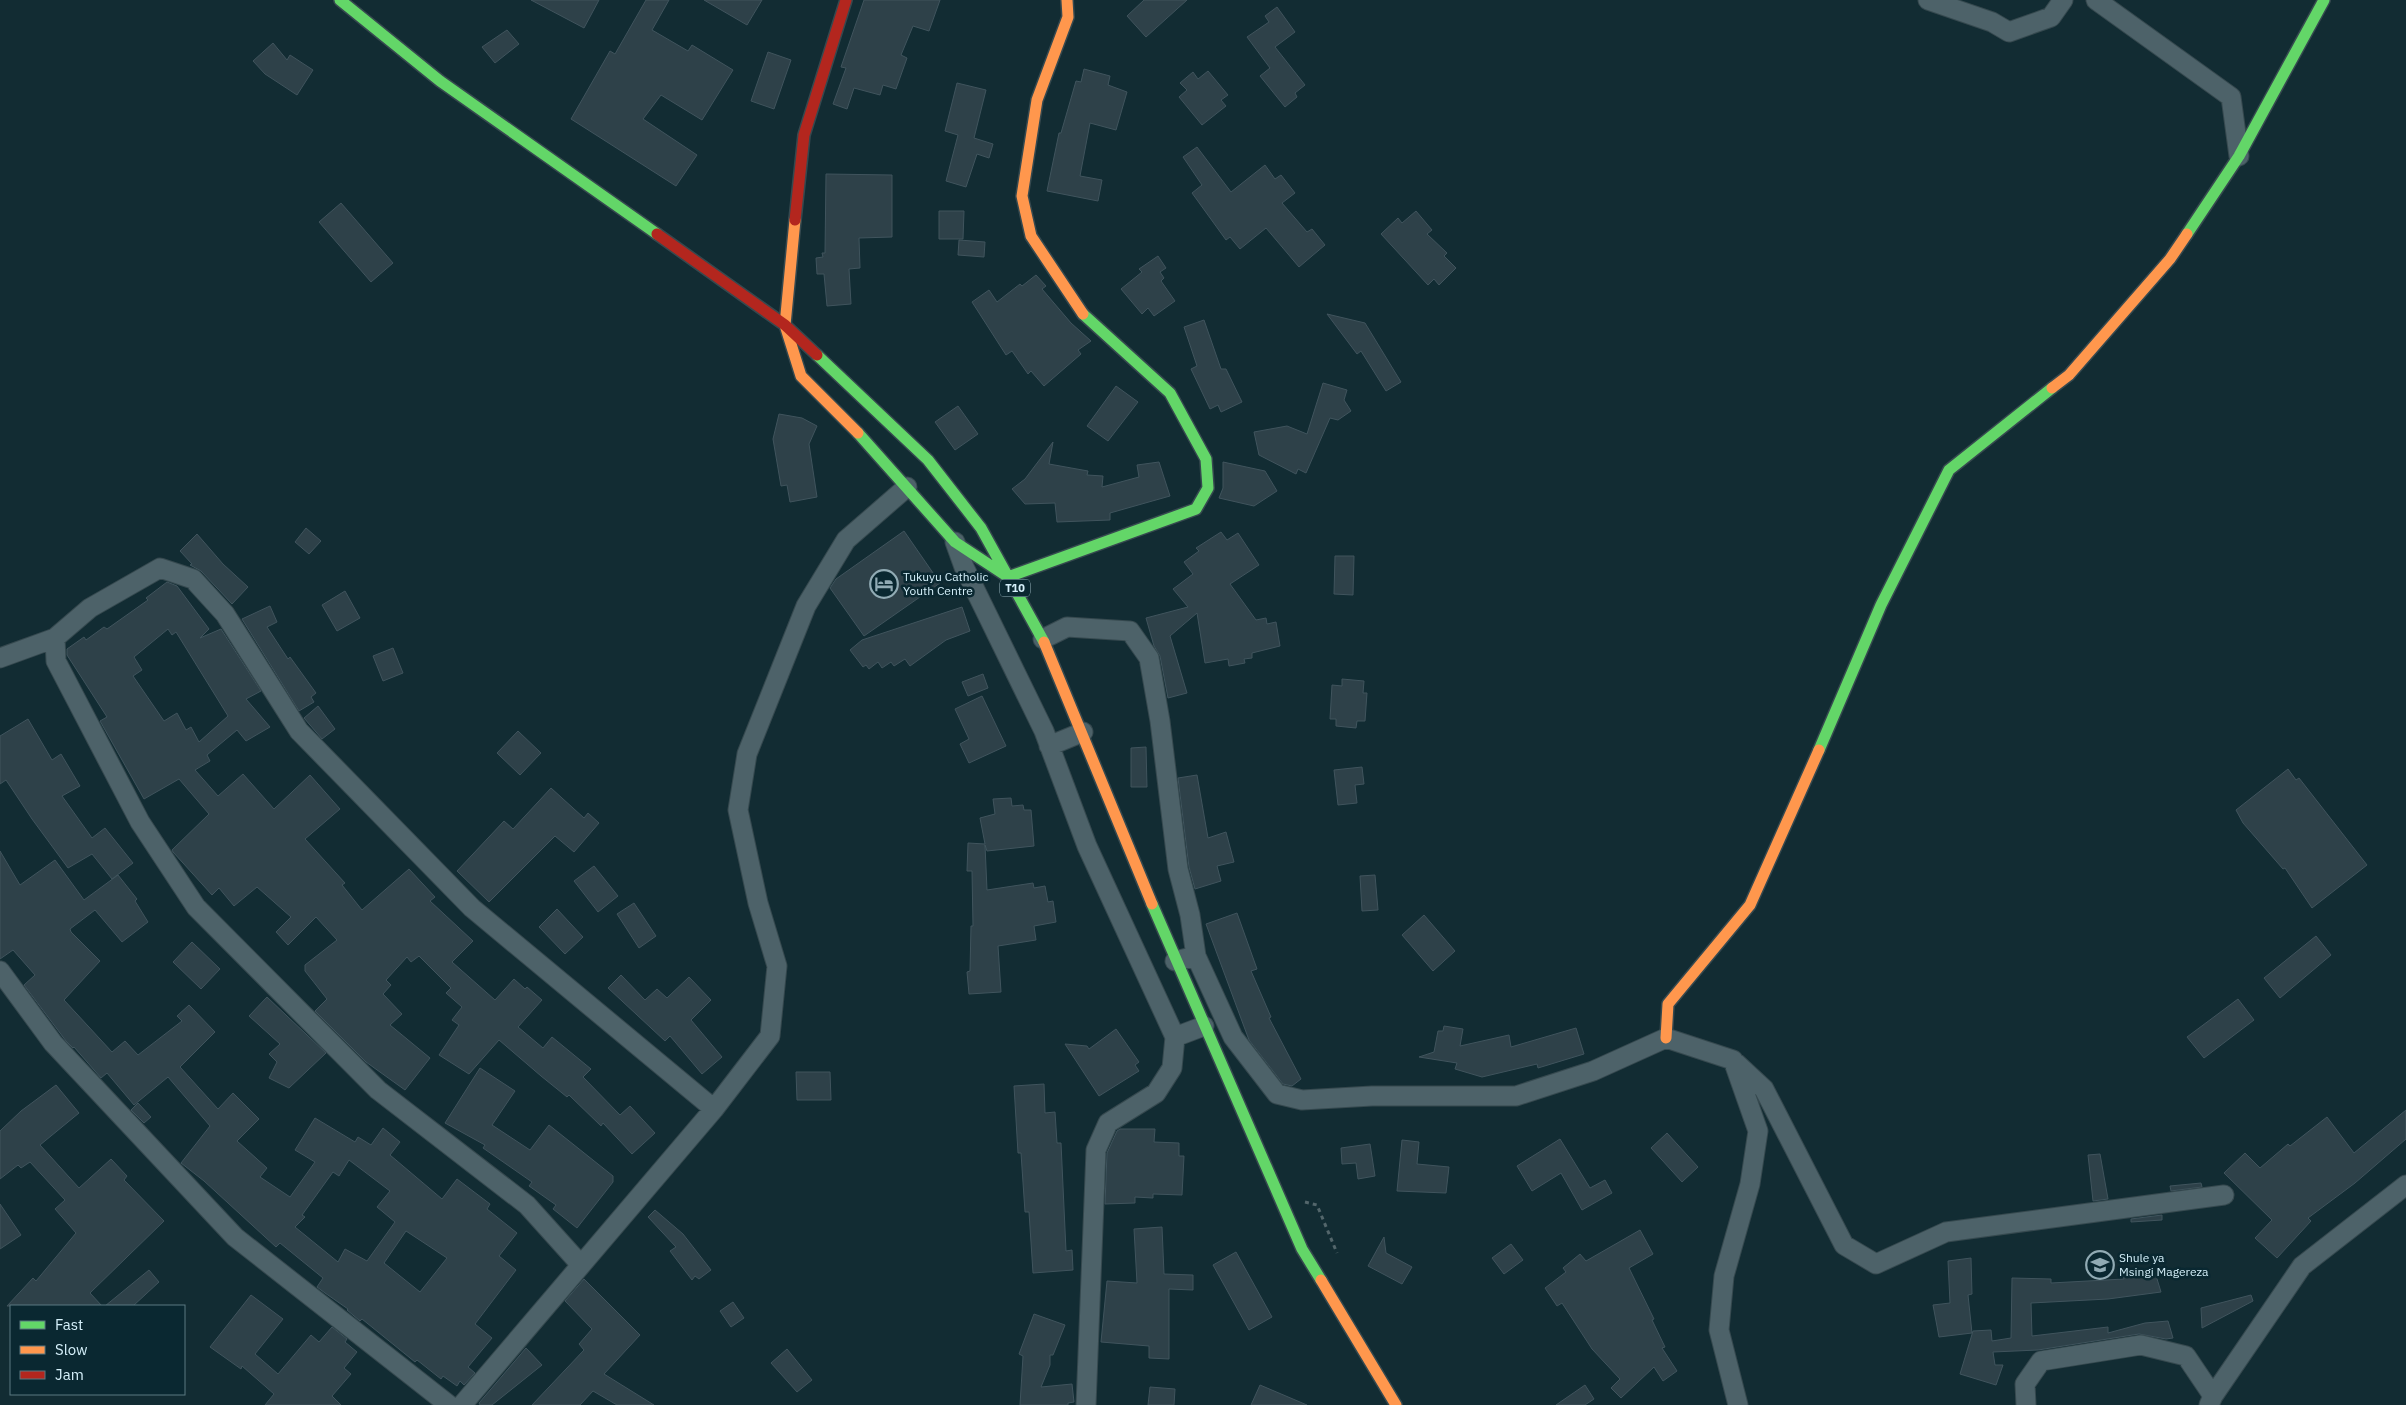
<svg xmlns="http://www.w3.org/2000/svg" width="2406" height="1405" font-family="'IBM Plex Sans',sans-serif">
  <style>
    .building { fill: #2e4149; stroke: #40545d; fill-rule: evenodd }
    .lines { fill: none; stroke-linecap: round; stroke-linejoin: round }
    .street-casing { stroke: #36494f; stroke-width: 21 }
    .fast-casing { stroke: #36494f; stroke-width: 14 }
    .slow-casing { stroke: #36494f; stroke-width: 14 }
    .jam-casing { stroke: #36494f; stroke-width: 14 }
    .path { stroke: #53666b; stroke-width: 3; stroke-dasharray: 4 4; stroke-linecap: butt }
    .street { stroke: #4d6269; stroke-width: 19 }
    .fast { stroke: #63d668; stroke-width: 11 }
    .slow { stroke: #ff974d; stroke-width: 11 }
    .jam { stroke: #b3261e; stroke-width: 11 }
    .labels { text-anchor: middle; stroke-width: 5; stroke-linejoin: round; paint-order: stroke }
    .shield { fill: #0a2831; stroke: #98b4be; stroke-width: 1 }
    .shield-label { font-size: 11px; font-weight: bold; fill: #d5f0fa }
    .poi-label { font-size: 12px; fill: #d5f0fa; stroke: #0a2831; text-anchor: start }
  </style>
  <rect width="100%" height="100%" fill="#122c33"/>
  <path class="building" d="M 531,0 L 599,0 L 584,28 Z
    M 646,0 L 669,0 L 652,30 L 688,51 L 692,45 L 733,70 L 702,120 L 661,95 L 643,119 L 697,155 L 676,186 L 571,119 L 610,51 L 615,54 Z
    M 704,0 L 762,0 L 747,25 Z
    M 864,0 L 940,0 L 929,31 L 913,26 L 901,55 L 907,58 L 896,89 L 883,85 L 880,95 L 854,88 L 847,109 L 833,104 L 846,68 L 841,67 Z
    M 1144,0 L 1187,0 L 1146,37 L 1127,16 Z
    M 1277,7 L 1295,32 L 1275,47 L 1305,85 L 1295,93 L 1297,97 L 1285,107 L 1260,76 L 1270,68 L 1247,37 L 1269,22 L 1265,16 Z
    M 507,30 L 519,44 L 495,63 L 482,47 Z
    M 273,43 L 287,60 L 290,55 L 313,70 L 297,95 L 265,74 L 253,61 Z
    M 768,52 L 791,60 L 774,109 L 751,101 Z
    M 1084,69 L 1110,76 L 1108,85 L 1127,92 L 1116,130 L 1090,123 L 1080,176 L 1102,180 L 1098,201 L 1047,191 L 1059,133 L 1061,133 L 1076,81 L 1081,82 Z
    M 1208,71 L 1228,95 L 1221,100 L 1226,106 L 1202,125 L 1179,97 L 1187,90 L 1180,83 L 1193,72 L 1198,79 Z
    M 957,83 L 986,90 L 974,138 L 993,144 L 989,158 L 977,154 L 966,187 L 946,181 L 958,135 L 945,131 Z
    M 1197,147 L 1231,192 L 1265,165 L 1275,179 L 1281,175 L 1295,193 L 1282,203 L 1307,232 L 1312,229 L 1325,245 L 1299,267 L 1266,228 L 1240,249 L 1230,237 L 1226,240 L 1192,193 L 1202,185 L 1183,157 Z
    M 826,174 L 892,175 L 892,237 L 859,238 L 860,268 L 849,269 L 851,304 L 827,306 L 824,274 L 817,274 L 816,258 L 823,257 L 822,253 L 825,253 Z
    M 341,203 L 393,263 L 371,282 L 319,222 Z
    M 939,211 L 964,211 L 963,239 L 939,239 Z
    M 1416,211 L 1432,230 L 1427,234 L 1447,253 L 1444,256 L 1456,268 L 1439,285 L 1434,279 L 1428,285 L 1381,234 L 1398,218 L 1402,223 Z
    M 959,240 L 985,242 L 984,257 L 958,255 Z
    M 1158,256 L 1166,268 L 1160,272 L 1164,278 L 1161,281 L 1175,301 L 1154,316 L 1148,308 L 1142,314 L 1121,289 L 1142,272 L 1139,269 Z
    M 1036,275 L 1046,286 L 1042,289 L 1071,323 L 1091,341 L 1078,350 L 1081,354 L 1044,386 L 1031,371 L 1028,374 L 1012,351 L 1006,355 L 972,302 L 989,290 L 997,302 L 1020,284 L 1022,286 Z
    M 1327,314 L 1365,323 L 1401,382 L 1386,391 L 1361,351 L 1357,354 Z
    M 1204,320 L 1221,369 L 1226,369 L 1242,402 L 1221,412 L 1218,405 L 1210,409 L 1191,369 L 1197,366 L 1184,327 Z
    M 1323,383 L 1347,390 L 1344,400 L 1351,411 L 1338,420 L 1330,418 L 1306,473 L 1298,469 L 1296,474 L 1259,455 L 1254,432 L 1287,426 L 1307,434 Z
    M 1116,386 L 1138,402 L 1108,441 L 1087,426 Z
    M 958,406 L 978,434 L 955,450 L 935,422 Z
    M 779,414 L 802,418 L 817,426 L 809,444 L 817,497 L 790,502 L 787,485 L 781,486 L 773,439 Z
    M 1053,442 L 1049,464 L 1088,471 L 1087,475 L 1103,476 L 1102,487 L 1139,477 L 1137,465 L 1159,462 L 1170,496 L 1110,513 L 1110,520 L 1057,522 L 1055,503 L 1025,504 L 1012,489 L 1025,479 Z
    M 1223,462 L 1265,471 L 1277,491 L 1254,506 L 1219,498 L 1223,488 Z
    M 306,528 L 321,541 L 309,554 L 295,542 Z
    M 904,531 L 940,583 L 864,636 L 830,588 L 836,579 Z
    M 1221,532 L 1227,540 L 1238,533 L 1259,565 L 1230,584 L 1256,620 L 1266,618 L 1267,624 L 1276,622 L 1280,646 L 1252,653 L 1252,658 L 1244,659 L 1245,663 L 1229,666 L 1228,659 L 1205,663 L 1197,613 L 1170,636 L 1187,693 L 1168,698 L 1160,656 L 1154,646 L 1146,618 L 1188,607 L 1173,589 L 1193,574 L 1184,562 L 1199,551 L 1196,548 Z
    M 197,534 L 223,564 L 248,587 L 232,604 L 201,571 L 190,565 L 192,564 L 180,551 Z
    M 1335,556 L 1354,556 L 1353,595 L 1334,594 Z
    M 167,582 L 177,586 L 209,629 L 200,638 L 221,629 L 261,691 L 246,699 L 270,727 L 246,741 L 237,730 L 207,755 L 210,761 L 195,770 L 218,796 L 243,774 L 274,809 L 310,775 L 340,809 L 305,839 L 345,883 L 342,885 L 362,910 L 409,869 L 435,897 L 430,901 L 473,941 L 452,962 L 495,1000 L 514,979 L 525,989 L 527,987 L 542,1000 L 518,1027 L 543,1048 L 552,1037 L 591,1069 L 583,1077 L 620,1115 L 630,1106 L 655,1133 L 632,1154 L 603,1123 L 601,1126 L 569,1095 L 567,1097 L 541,1076 L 499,1040 L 469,1074 L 439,1055 L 459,1025 L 452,1020 L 462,1007 L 446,993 L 451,988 L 419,956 L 411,962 L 407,957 L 386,980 L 391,985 L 383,994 L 402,1014 L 390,1025 L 430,1058 L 405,1090 L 366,1062 L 315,1011 L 327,999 L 305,971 L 305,965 L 337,940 L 316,917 L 288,945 L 276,932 L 291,917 L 257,887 L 234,906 L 219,888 L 212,895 L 173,852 L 172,850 L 209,814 L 179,779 L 144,799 L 100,721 L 107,717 L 67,655 L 67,649 L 84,637 L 86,640 L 104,627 L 107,629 L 148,600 L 146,598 ZM 168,629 L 172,635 L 176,632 L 228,716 L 199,742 L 191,727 L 186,730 L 177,713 L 164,721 L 133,676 L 142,670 L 134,657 Z
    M 345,591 L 360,618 L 337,631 L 322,605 Z
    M 270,606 L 277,622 L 267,627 L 288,659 L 290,657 L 316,693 L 311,697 L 314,702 L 299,711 L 242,619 Z
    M 962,607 L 970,631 L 946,640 L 910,666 L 905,659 L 894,666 L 891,662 L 882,668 L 878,662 L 869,669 L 866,665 L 863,667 L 850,650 L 862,640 Z
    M 393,648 L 403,673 L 383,681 L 373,656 Z
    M 983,674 L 988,688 L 968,696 L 962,682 Z
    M 1342,679 L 1364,681 L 1363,693 L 1367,693 L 1365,721 L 1357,721 L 1356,728 L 1336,726 L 1336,719 L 1330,719 L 1332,685 L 1342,686 Z
    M 982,696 L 1006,746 L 969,763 L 960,744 L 969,739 L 955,709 Z
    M 318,706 L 335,729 L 322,739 L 304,718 Z
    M 28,719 L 52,760 L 61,754 L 80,786 L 62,796 L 92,838 L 105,828 L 133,863 L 112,879 L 92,854 L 68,868 L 32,819 L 6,780 L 0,784 L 0,736 Z
    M 518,731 L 541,753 L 520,775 L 497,753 Z
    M 1146,747 L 1147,787 L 1131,787 L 1131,748 Z
    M 1362,767 L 1364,784 L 1355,785 L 1357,803 L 1338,805 L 1334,770 Z
    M 2288,769 L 2296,780 L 2299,778 L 2367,865 L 2312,908 L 2285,868 L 2283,869 L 2243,823 L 2236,810 Z
    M 1197,775 L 1208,838 L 1226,832 L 1234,862 L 1217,866 L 1221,881 L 1195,889 L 1189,867 L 1178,778 Z
    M 551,788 L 584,818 L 588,813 L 599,823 L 574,852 L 555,836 L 489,902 L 457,871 L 504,821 L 513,829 Z
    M 1011,798 L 1012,806 L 1023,805 L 1024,810 L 1031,810 L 1034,846 L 987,851 L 985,845 L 987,890 L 1033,883 L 1034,888 L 1045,886 L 1048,902 L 1053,901 L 1056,922 L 1034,926 L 1036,940 L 998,946 L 1001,992 L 969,994 L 967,972 L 970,971 L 971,926 L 973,926 L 972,871 L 967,871 L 968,843 L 985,844 L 980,818 L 995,814 L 993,799 Z
    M 0,851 L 20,885 L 55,860 L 84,900 L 118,875 L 137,899 L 135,901 L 148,922 L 122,942 L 95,910 L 70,929 L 71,932 L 100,961 L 64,1000 L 112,1052 L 125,1041 L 138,1055 L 182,1021 L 177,1016 L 189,1005 L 215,1032 L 180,1067 L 218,1109 L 233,1093 L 259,1119 L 237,1141 L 267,1168 L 260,1177 L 290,1197 L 315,1162 L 295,1150 L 315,1118 L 355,1142 L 358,1137 L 371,1145 L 383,1128 L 400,1142 L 390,1155 L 442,1199 L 457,1179 L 490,1204 L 487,1209 L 517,1233 L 499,1256 L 516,1270 L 475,1324 L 492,1338 L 468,1367 L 475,1373 L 464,1385 L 460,1381 L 457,1386 L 443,1376 L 441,1379 L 417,1360 L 415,1362 L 362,1319 L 360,1321 L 347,1310 L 348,1309 L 325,1293 L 317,1287 L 323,1278 L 280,1243 L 276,1247 L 204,1181 L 181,1163 L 210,1126 L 168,1077 L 134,1105 L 107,1073 L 101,1078 L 74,1047 L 73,1048 L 66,1041 L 24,985 L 35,975 L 13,950 L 0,959 ZM 349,1160 L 390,1191 L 377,1207 L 395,1222 L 367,1261 L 345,1249 L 338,1262 L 295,1227 L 305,1217 L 302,1215 L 333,1172 L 339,1176 ZM 406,1231 L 447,1258 L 420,1292 L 384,1263 Z
    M 594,866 L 618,896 L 598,912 L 574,881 Z
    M 1375,875 L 1378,910 L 1362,911 L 1360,876 Z
    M 634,903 L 656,936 L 639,948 L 617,914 Z
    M 557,909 L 583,937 L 565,954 L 539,927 Z
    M 1237,913 L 1257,969 L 1251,971 L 1271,1017 L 1269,1018 L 1301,1079 L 1292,1086 L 1283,1084 L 1249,1040 L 1206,924 Z
    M 1424,915 L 1455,951 L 1433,971 L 1402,935 Z
    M 2316,936 L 2331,955 L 2280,998 L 2264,978 Z
    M 192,942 L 220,969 L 201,989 L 173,962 Z
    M 621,975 L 645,1000 L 657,989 L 667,998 L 689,977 L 711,1000 L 691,1020 L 722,1057 L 702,1074 L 670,1036 L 665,1041 L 608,988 Z
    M 267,997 L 326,1053 L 289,1088 L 269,1078 L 277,1062 L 269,1054 L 280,1044 L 249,1016 Z
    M 2238,999 L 2254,1020 L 2204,1058 L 2187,1037 Z
    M 1444,1026 L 1463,1029 L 1460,1046 L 1509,1035 L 1511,1047 L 1576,1028 L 1584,1054 L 1538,1068 L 1537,1064 L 1482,1077 L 1455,1069 L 1457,1063 L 1419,1057 L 1434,1052 L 1438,1031 L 1443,1031 Z
    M 1116,1029 L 1139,1062 L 1135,1065 L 1139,1071 L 1099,1096 L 1065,1044 L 1087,1046 L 1089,1049 Z
    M 480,1068 L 515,1091 L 492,1125 L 530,1150 L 549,1125 L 613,1176 L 613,1182 L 577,1228 L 553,1209 L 556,1205 L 529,1186 L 532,1182 L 483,1148 L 485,1145 L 445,1123 Z
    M 796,1072 L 830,1072 L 831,1100 L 797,1100 Z
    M 1044,1084 L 1045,1113 L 1055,1112 L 1057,1143 L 1061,1143 L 1066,1251 L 1072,1250 L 1073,1270 L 1033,1273 L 1029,1212 L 1025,1212 L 1021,1153 L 1018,1153 L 1014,1086 Z
    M 56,1085 L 79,1113 L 40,1145 L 79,1188 L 111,1159 L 127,1176 L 124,1180 L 164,1221 L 90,1293 L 102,1306 L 7,1306 L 33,1278 L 36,1281 L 76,1233 L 55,1209 L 65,1200 L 30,1162 L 21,1168 L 18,1165 L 0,1179 L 0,1131 L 21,1111 Z
    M 138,1103 L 151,1117 L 144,1123 L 131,1110 Z
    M 2406,1110 L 2406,1139 L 2355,1183 L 2308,1218 L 2311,1221 L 2277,1258 L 2255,1238 L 2272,1220 L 2224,1173 L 2245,1153 L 2260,1168 L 2288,1144 L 2290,1146 L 2327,1117 L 2354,1153 Z
    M 1120,1129 L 1155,1129 L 1154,1142 L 1179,1143 L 1179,1156 L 1184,1156 L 1182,1195 L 1153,1194 L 1153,1198 L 1135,1197 L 1135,1203 L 1105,1204 L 1107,1153 L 1117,1131 Z
    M 1667,1133 L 1698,1167 L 1682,1182 L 1651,1148 Z
    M 1560,1139 L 1590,1188 L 1605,1180 L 1612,1193 L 1582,1210 L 1561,1173 L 1532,1191 L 1517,1166 Z
    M 1402,1140 L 1419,1142 L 1417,1164 L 1449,1167 L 1446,1193 L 1397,1191 Z
    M 1370,1144 L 1375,1176 L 1358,1179 L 1356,1163 L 1342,1164 L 1341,1148 Z
    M 2100,1154 L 2108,1199 L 2093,1201 L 2088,1155 Z
    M 2201,1183 L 2202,1187 L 2171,1191 L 2170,1186 Z
    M 0,1204 L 21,1235 L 0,1249 Z
    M 655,1210 L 683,1234 L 711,1270 L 699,1279 L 695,1276 L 692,1280 L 670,1251 L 676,1247 L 648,1217 Z
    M 2162,1215 L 2162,1220 L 2131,1222 L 2131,1219 Z
    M 1162,1227 L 1164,1274 L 1193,1275 L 1193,1290 L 1169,1289 L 1169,1359 L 1149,1358 L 1149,1346 L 1101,1342 L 1107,1281 L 1137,1283 L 1134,1229 Z
    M 1640,1230 L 1653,1254 L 1629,1268 L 1654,1319 L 1652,1320 L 1665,1347 L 1662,1348 L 1677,1371 L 1663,1381 L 1654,1367 L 1621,1398 L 1611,1388 L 1620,1379 L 1592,1349 L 1562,1303 L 1557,1306 L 1545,1288 L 1566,1272 L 1563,1268 L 1580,1254 L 1586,1261 Z
    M 1384,1237 L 1386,1253 L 1412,1267 L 1402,1284 L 1368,1266 Z
    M 1511,1244 L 1523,1260 L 1504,1274 L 1492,1258 Z
    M 1236,1252 L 1272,1317 L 1249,1330 L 1213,1265 Z
    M 1971,1258 L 1972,1294 L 1968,1295 L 1972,1333 L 1939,1337 L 1933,1305 L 1950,1303 L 1948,1261 Z
    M 2154,1269 L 2161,1292 L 2108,1299 L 2031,1303 L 2032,1336 L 2108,1327 L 2108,1333 L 2145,1323 L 2168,1321 L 2173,1338 L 2166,1339 L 2139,1334 L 2038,1350 L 1993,1352 L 1995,1365 L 2003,1365 L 1996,1385 L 1960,1374 L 1973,1331 L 1991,1330 L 1992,1341 L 2011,1338 L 2012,1278 L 2051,1279 L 2051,1283 L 2124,1279 L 2123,1273 Z
    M 149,1270 L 159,1282 L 133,1306 L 105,1306 Z
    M 584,1279 L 640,1335 L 604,1374 L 654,1405 L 617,1405 L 593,1391 L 580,1405 L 532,1405 L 584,1350 L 579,1344 L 592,1329 L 565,1301 Z
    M 251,1295 L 283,1319 L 255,1354 L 278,1374 L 311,1335 L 319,1342 L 332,1327 L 347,1339 L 345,1342 L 357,1352 L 344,1368 L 351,1374 L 332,1396 L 341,1405 L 265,1405 L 274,1394 L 242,1366 L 241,1369 L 210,1347 Z
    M 2251,1295 L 2253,1301 L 2202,1328 L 2201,1308 Z
    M 733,1302 L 744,1318 L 731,1327 L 720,1311 Z
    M 1034,1314 L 1065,1325 L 1053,1355 L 1050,1355 L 1050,1365 L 1041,1387 L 1072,1384 L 1074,1402 L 1068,1403 L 1068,1405 L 1020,1405 L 1023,1356 L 1019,1354 Z
    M 526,1348 L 542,1365 L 492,1405 L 480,1405 L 479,1403 Z
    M 787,1349 L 812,1380 L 797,1392 L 771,1363 Z
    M 1260,1385 L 1307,1405 L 1251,1405 Z
    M 1585,1385 L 1594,1399 L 1585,1405 L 1556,1405 Z
    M 1150,1387 L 1175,1389 L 1174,1405 L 1148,1405 Z"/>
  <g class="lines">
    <defs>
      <path id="street" d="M 1928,0 L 1992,22 L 2009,32 L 2051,17 L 2063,0
        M 2096,0 L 2231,97 L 2239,156
        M 955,542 L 964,567 L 1044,731 L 1087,846 L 1175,1037
        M 55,638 L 56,661 L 140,822 L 196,907 L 378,1090 L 527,1205 L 581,1265
        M 1043,639 L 1067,627 L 1130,631 L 1149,658 L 1160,721 L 1178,869 L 1190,915 L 1196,956
        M 0,658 L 55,638 L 90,608 L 160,568 L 193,579 L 225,614 L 299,731 L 472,908 L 714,1109
        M 1049,746 L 1083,732
        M 1175,961 L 1196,956 L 1233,1037 L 1277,1094 L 1302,1100 L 1372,1096 L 1516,1096 L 1593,1071 L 1666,1038 L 1733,1060 L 1758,1131 L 1750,1184 L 1724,1276 L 1719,1330 L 1738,1405
        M 0,971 L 53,1043 L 235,1237 L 449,1405
        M 1736,1063 L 1764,1089 L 1844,1245 L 1876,1264 L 1946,1232 L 2224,1195
        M 462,1405 L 714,1109 L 770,1036 L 777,966 L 758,903 L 738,810 L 747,754 L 806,606 L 846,540 L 907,487
        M 1086,1405 L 1096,1150 L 1108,1123 L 1156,1093 L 1172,1068 L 1175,1037 L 1204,1026
        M 2026,1405 L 2025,1384 L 2041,1361 L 2141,1345 L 2186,1356 L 2213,1396
        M 2209,1405 L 2213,1396 L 2302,1266 L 2406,1185"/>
      <path id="fast" d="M 340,0 L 440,81 L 657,234
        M 2187,234 L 2239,156 L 2324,0
        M 817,355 L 928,460 L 981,528 L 1044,642
        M 858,433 L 955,542 L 1008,577 L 1196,509 L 1208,488 L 1206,459 L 1170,393 L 1083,314
        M 1819,750 L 1881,605 L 1949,470 L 2052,388
        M 1152,904 L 1302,1249 L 1321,1280"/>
      <path id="slow" d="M 1067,0 L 1068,17 L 1037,100 L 1022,196 L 1031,236 L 1083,314
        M 795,220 L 785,325 L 801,376 L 858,433
        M 2052,388 L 2069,375 L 2170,259 L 2187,234
        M 1044,642 L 1152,904
        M 1666,1038 L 1668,1004 L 1750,905 L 1819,750
        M 1321,1280 L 1396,1405"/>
      <path id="jam" d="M 795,220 L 804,135 L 846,0
        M 657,234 L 785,325 L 817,355"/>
    </defs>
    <use href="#street" class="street-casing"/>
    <use href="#fast" class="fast-casing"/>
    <use href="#slow" class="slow-casing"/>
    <use href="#jam" class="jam-casing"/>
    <path class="path" d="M 1305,1202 L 1317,1205 L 1337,1253"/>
    <use href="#street" class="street"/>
    <use href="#fast" class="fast"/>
    <use href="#slow" class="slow"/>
    <use href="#jam" class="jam"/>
  </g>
  <defs>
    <symbol id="hotel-ring" viewBox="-11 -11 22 22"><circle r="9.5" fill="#0a2831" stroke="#91abb4" stroke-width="1.5"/><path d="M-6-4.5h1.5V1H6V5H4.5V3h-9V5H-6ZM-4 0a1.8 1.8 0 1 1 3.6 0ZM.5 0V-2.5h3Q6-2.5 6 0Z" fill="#91abb4"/></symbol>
    <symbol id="school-ring" viewBox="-11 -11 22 22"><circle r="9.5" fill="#0a2831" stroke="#91abb4" stroke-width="1.5"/><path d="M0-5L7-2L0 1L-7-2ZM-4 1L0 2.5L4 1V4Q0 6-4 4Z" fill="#91abb4"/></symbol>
  </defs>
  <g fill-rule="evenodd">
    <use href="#hotel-ring" x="868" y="568" width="32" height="32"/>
    <use href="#school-ring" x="2084" y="1249" width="32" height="32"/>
  </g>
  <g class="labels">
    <rect class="shield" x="1000" y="579.5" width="30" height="17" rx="4"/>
    <g class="shield-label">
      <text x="1015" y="592">T10</text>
    </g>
    <g class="poi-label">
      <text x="903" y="581">Tukuyu Catholic<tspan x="903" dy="14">Youth Centre</tspan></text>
      <text x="2119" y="1262">Shule ya<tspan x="2119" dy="14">Msingi Magereza</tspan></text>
    </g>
  </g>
  <rect x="10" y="1305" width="175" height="90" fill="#0a2831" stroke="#5b7881"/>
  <rect x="20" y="1321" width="25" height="8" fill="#63d668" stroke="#5b7881"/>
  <text x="55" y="1330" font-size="15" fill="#d5f0fa">Fast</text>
  <rect x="20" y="1346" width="25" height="8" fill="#ff974d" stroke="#5b7881"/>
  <text x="55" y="1355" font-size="15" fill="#d5f0fa">Slow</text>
  <rect x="20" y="1371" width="25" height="8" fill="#b3261e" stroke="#5b7881"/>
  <text x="55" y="1380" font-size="15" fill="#d5f0fa">Jam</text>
</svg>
